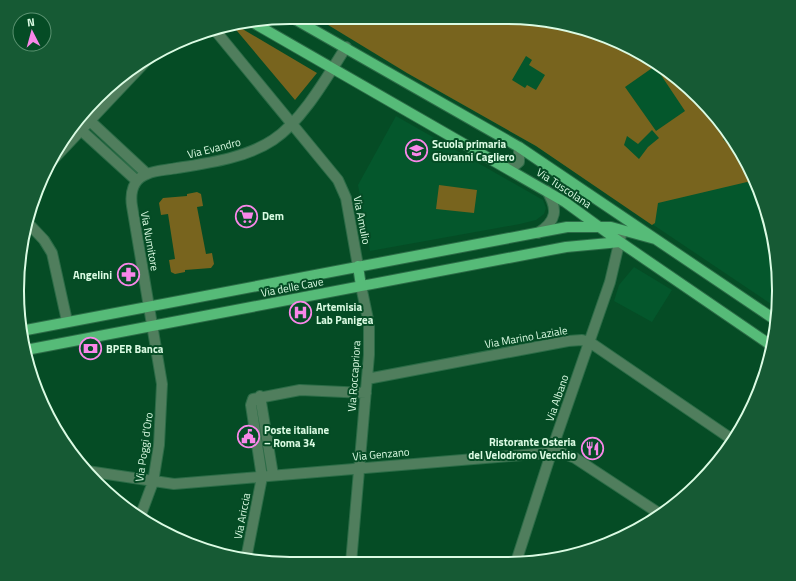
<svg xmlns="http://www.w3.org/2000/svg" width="796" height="581" font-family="'Titillium Web',sans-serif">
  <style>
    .built { fill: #04572c }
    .green { fill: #78641e; fill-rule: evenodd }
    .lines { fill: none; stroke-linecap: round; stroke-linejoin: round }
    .minor-casing { stroke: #2c6c47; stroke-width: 12 }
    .major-casing { stroke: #2c6c47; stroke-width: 12 }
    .minor { stroke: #507e5d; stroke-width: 10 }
    .major { stroke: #56bb78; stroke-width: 10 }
    .labels { text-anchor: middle; stroke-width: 4; stroke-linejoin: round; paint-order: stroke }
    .poi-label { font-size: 11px; font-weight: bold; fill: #dbfbe3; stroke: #054c25; text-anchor: start }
    .street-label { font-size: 11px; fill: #dbfbe3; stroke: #054c25 }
    .rim { fill: none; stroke: #dbfbe3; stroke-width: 2 }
  </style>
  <rect width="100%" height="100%" fill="#054c25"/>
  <path class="built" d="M 576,26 L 657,63 L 722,124 L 751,169 L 770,219 L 778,272 L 777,308 L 536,146 L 407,73 Z
    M 396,116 L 543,200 L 546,208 L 544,214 L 536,220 L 520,224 L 370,251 L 358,185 Z
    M 634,267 L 672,290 L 652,322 L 614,301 L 619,285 Z"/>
  <path class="green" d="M 315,17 L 506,17 L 576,26 L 657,63 L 722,124 L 725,129 L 723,139 L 732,148 L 740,159 L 744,159 L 751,169 L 757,187 L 747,182 L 658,203 L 655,223 L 652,225 L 536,146 L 407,73 ZM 526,56 L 532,60 L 529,65 L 545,75 L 536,90 L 527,85 L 525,88 L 512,80 ZM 655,66 L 685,111 L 656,131 L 625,87 ZM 652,130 L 659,138 L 648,147 L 639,159 L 624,145 L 627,136 L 638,144 Z
    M 234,24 L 317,73 L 295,100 L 232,25 Z
    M 439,185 L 477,190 L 474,213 L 436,209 Z
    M 197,192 L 201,194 L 203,206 L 197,207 L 206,254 L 212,253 L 214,264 L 211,268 L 185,270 L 185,272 L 175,274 L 171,272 L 169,260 L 175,259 L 168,214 L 161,215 L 159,203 L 163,198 L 187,196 L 187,194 Z"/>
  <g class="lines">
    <defs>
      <path id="minor" d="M 214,29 L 338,180 L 346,198 L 358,266
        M 90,121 L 147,174
        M 82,131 L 137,181
        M 48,165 L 149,58
        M 508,168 L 513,167 L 519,162 L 519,147
        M 27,222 L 44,240 L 52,253 L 67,321
        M 538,233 C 557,221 558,209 547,191
        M 367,379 L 568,341 L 582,340 L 591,343 L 733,440
        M 260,396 L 273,475
        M 87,471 L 174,484 L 559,452 L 575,458 L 660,514
        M 140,517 L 153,482 L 159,445 L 162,384 L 132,206 C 130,193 133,179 147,174 C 156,170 168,170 177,168 C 209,163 246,158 273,140 C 302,121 327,77 346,47
        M 246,559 L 262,477 L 251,405 L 253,399 L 300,390 L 366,393
        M 516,562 L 557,435 L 610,282 L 621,235
        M 351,563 L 369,355 L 369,324 L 361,286"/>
      <path id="major" d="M 291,17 L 519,147 L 777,321
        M 252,22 L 565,202 L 620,242 L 772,346
        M 358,266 L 361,286
        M 21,331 L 567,227 L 611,227 L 655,239
        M 26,350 L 566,247 L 620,242"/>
    </defs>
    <use href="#minor" class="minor-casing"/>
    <use href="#major" class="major-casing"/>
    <use href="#minor" class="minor"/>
    <use href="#major" class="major"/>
  </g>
  <defs>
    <symbol id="school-ring" viewBox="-11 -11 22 22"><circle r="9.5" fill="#054c25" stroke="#f987e9" stroke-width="1.5"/><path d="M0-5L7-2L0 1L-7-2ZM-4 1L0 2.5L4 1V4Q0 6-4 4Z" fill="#f987e9"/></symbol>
    <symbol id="supermarket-ring" viewBox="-11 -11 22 22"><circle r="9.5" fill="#054c25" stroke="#f987e9" stroke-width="1.5"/><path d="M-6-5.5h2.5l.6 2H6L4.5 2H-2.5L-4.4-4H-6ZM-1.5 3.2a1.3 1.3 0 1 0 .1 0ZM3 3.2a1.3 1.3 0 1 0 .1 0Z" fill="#f987e9"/></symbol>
    <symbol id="pharmacy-ring" viewBox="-11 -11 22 22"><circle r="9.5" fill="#054c25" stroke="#f987e9" stroke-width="1.5"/><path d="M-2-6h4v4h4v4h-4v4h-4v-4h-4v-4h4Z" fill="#f987e9"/></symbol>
    <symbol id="hospital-ring" viewBox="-11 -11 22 22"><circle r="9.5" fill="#054c25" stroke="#f987e9" stroke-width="1.5"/><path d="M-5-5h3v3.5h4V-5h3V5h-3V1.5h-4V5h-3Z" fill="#f987e9"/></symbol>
    <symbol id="bank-ring" viewBox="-11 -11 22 22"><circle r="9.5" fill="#054c25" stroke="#f987e9" stroke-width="1.5"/><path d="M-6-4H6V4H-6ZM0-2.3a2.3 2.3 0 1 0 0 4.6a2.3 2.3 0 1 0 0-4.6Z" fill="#f987e9"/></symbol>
    <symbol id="civic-ring" viewBox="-11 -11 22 22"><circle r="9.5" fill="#054c25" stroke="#f987e9" stroke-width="1.5"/><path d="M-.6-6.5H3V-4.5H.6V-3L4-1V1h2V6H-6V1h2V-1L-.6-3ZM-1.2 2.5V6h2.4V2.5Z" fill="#f987e9"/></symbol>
    <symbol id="restaurant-ring" viewBox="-11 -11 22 22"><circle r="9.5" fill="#054c25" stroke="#f987e9" stroke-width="1.5"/><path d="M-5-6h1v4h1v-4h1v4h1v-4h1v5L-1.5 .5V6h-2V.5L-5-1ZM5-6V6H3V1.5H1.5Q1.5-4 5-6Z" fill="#f987e9"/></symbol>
  </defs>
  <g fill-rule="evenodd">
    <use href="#school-ring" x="404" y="138" width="25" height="25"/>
    <use href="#supermarket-ring" x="234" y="204" width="25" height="25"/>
    <use href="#pharmacy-ring" x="116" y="262" width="25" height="25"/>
    <use href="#hospital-ring" x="288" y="300" width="25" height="25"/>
    <use href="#bank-ring" x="78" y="336" width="25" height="25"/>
    <use href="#civic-ring" x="236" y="424" width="25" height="25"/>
    <use href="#restaurant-ring" x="580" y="436" width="25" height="25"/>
  </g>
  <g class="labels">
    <g class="poi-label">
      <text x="432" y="148">Scuola primaria<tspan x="432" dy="13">Giovanni Cagliero</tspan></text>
      <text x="262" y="220">Dem</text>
      <text x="112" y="279" text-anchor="end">Angelini</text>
      <text x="316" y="311">Artemisia<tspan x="316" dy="13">Lab Panigea</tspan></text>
      <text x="106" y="353">BPER Banca</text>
      <text x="264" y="434">Poste italiane<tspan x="264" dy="13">– Roma 34</tspan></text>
      <text x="576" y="446" text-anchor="end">Ristorante Osteria<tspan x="576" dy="13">del Velodromo Vecchio</tspan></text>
    </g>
    <g class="street-label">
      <text transform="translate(214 148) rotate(-14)" y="4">Via Evandro</text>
      <text transform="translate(564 188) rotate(33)" y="4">Via Tuscolana</text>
      <text transform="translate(362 220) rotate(79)" y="4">Via Amulio</text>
      <text transform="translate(150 241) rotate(80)" y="4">Via Numitore</text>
      <text transform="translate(292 287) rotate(-11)" y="4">Via delle Cave</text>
      <text transform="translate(526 337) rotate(-10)" y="4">Via Marino Laziale</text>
      <text transform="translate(354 376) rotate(-86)" y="4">Via Roccapriora</text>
      <text transform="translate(557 398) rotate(-71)" y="4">Via Albano</text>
      <text transform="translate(144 447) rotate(-82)" y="4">Via Poggi d'Oro</text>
      <text transform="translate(381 454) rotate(-5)" y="4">Via Genzano</text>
      <text transform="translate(242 516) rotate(-79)" y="4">Via Ariccia</text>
    </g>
  </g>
  <path d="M0 0H796V581H0ZM290 24H506A266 266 0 0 1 772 290V291A266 266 0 0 1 506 557H290A266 266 0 0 1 24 291V290A266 266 0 0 1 290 24Z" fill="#165a34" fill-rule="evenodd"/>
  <path class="rim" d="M290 24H506A266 266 0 0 1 772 290V291A266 266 0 0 1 506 557H290A266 266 0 0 1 24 291V290A266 266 0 0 1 290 24Z"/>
  <g transform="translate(32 32) rotate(354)"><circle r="19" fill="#054c25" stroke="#5b9271"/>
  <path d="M0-3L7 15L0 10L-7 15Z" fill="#f987e9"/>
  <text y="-6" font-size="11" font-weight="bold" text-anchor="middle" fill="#dbfbe3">N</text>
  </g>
</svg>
